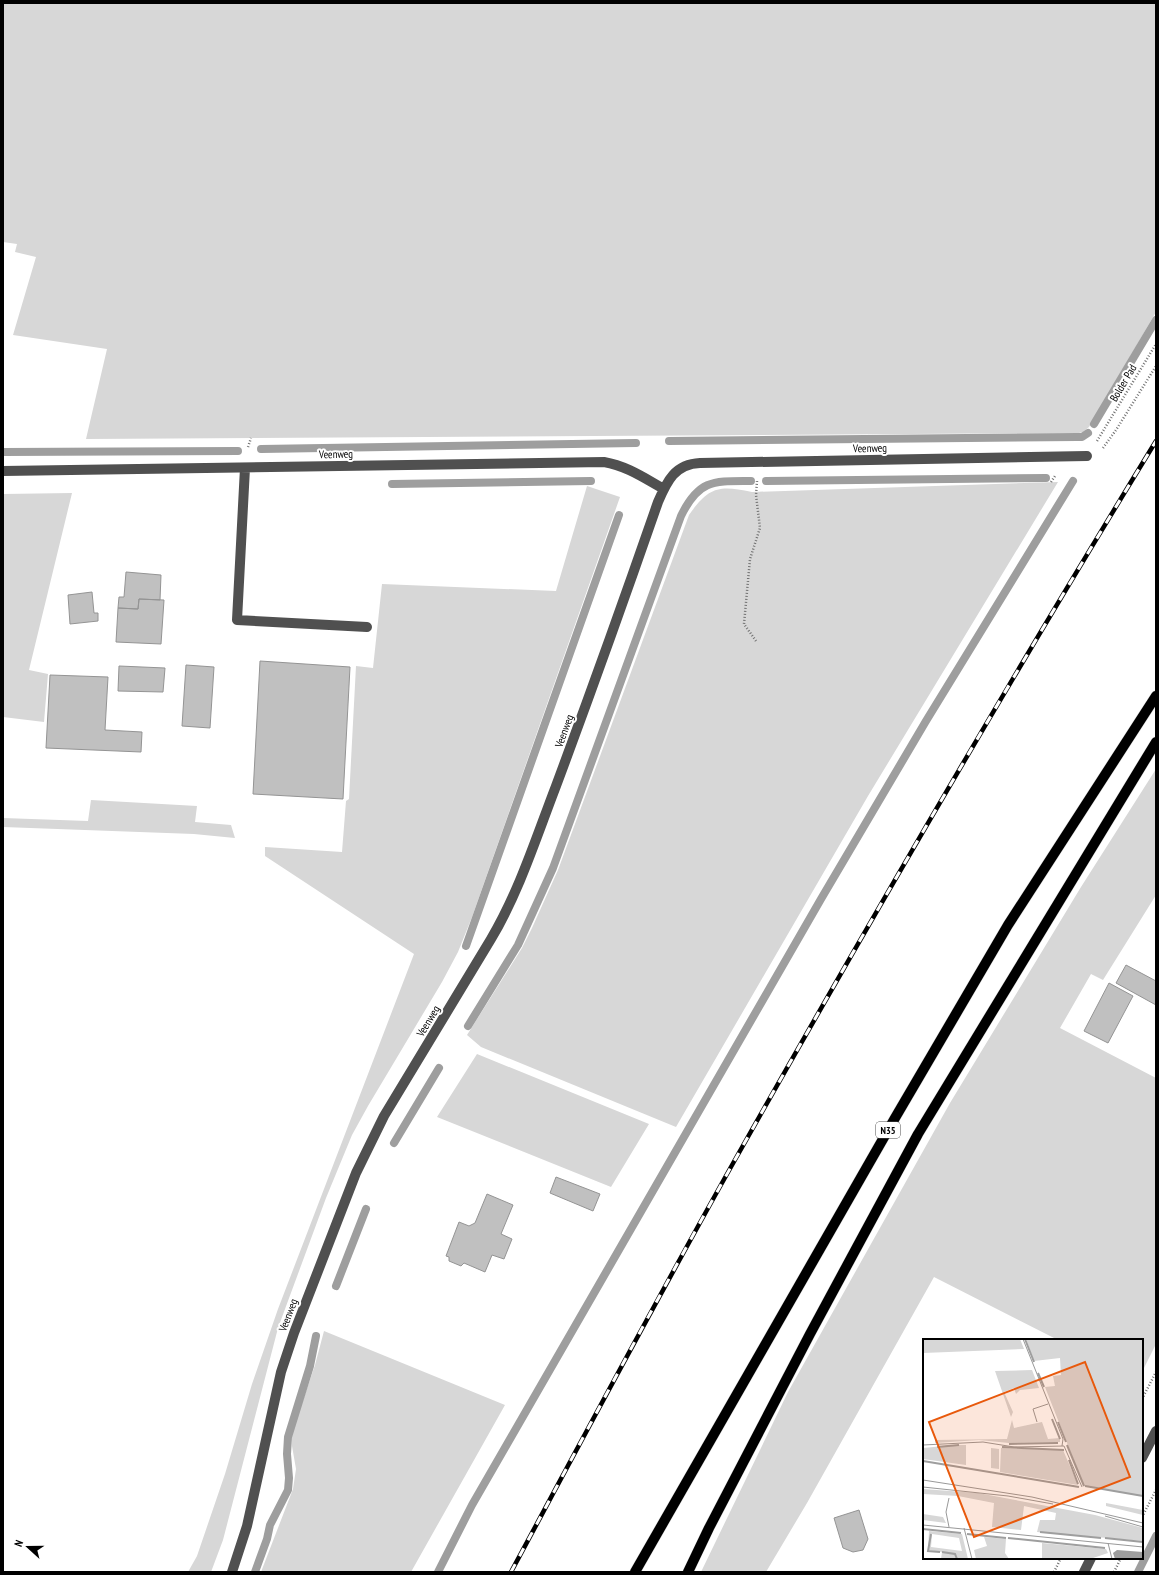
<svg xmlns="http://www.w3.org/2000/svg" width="1159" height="1575" font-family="'PT Sans Narrow',sans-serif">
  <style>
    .green { fill: #d7d7d7 }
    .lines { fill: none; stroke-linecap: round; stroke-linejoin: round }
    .stream { stroke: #9e9e9e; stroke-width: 8 }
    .building { fill: #c0c0c0; stroke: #949494 }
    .major-casing { stroke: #dbdbdb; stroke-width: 11 }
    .path { stroke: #727272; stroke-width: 2.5; stroke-dasharray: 1 2; stroke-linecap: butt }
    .minor { stroke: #505050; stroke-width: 10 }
    .major { stroke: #000; stroke-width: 10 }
    .rail-casing { stroke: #000; stroke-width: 4.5 }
    .rail { stroke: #fff; stroke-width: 3; stroke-dasharray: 9; stroke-linecap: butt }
    .labels { text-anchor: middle; stroke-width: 4; stroke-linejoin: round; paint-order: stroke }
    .shield { fill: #fff; stroke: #4c4c4c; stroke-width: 1 }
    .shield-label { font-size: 10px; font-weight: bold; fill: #000 }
    .street-label { font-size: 11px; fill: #000; stroke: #fff }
    .inset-river { fill: none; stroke: #9e9e9e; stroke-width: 2 }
    .inset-road { fill: none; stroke: #999; stroke-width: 1 }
    .view { fill: #e8590c; fill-opacity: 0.15; stroke: #e8590c; stroke-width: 2 }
    .inset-edge { fill: none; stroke: #000; stroke-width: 2 }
  </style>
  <rect width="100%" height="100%" fill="#fff"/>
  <path class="green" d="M 3,3 L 1156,3 L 1156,312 L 1089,427 L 1083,432 L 1079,433 L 86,439 L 107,349 L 13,335 L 36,257 L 15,252 L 17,244 L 3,242 Z
    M 1058,482 L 868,796 L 676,1127 L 481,1047 L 467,1035 L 522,948 L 532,928 L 558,870 L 689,515 C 709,487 718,485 752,492 Z
    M 587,486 L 620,497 L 472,917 L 458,952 L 442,982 L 368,1106 L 352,1135 L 326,1198 L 278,1328 L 223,1540 L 211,1572 L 188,1572 L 197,1556 L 225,1474 L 252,1384 L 278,1309 L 414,954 L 265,856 L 265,847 L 342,852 L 346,801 L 349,799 L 356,666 L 373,668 L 382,584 L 556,591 Z
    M 72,493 L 29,670 L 48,674 L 44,722 L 3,717 L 3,494 Z
    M 1156,769 L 1156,895 L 1103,980 L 1091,974 L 1060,1028 L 1156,1078 L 1156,1344 L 1142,1372 L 1142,1340 L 1058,1340 L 934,1277 L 807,1503 L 766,1572 L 701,1572 L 788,1392 L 950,1103 L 1081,887 Z
    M 91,800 L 197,806 L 195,822 L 231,825 L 235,838 L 194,834 L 3,827 L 3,818 L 88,821 Z
    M 477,1054 L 649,1124 L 611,1187 L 437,1117 Z
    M 324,1331 L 505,1405 L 411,1572 L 261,1572 L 293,1489 L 296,1469 L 292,1446 L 292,1433 L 315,1365 Z"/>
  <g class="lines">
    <path class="stream" d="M 1094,424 L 1156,320
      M 669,441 L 1077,437 L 1082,437 L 1088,433
      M 261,449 L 636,443
      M 3,452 L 238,451
      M 766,481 L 1046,478
      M 392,484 L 591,481
      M 466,946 L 619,515
      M 468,1026 L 518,945 L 553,868 L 681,516 C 699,479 714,481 751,481
      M 394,1143 L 439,1068
      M 336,1286 L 366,1209
      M 255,1572 L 267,1539 L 270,1525 L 288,1490 L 289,1478 L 287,1454 L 288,1437 L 310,1366 L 316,1336
      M 438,1572 L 472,1505 L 821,899 L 926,721 L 1073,481
      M 1138,1572 L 1156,1536"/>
  </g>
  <path class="building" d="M 126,572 L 161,575 L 160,600 L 139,599 L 138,609 L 118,608 L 119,597 L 124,597 Z
    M 92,592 L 94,613 L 98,613 L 98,621 L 70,624 L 68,595 Z
    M 139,599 L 164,600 L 161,644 L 116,642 L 118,608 L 138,609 Z
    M 260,661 L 350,667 L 343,799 L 253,794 Z
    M 186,665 L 214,667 L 210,728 L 182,726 Z
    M 119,666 L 165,668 L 163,692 L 118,691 Z
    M 50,675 L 108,677 L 105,730 L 142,732 L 141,752 L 46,748 Z
    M 1126,965 L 1156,981 L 1156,1005 L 1116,983 Z
    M 1109,983 L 1133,996 L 1108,1043 L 1084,1031 Z
    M 556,1177 L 600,1194 L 593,1211 L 550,1193 Z
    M 487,1194 L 513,1205 L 501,1234 L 512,1239 L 504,1259 L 492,1255 L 485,1272 L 464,1263 L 461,1266 L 449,1261 L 449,1257 L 446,1256 L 459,1222 L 469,1226 L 475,1223 Z
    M 859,1510 L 868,1539 L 863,1550 L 853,1552 L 843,1548 L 834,1518 Z"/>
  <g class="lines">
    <defs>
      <path id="major" d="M 635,1572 L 895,1118 L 1008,925 L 1156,696
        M 688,1572 L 709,1528 L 810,1334 L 918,1134 L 1156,742"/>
    </defs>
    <use href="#major" class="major-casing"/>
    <path class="path" d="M 1097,441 L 1156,344
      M 248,447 L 251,438
      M 1103,448 L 1116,430 L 1156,366
      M 1051,482 L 1055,476
      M 756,641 L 744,624 L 750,559 L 760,528 L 756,495 L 757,481
      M 1142,1399 L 1156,1372
      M 1142,1517 L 1156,1490
      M 1054,1572 L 1061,1558
      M 1114,1572 L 1121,1558"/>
    <path class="minor" d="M 245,468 L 237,620 L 367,627
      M 3,471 L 604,462 C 627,466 644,478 664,489
      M 1142,1458 L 1156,1431
      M 232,1572 L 247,1526 L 281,1372 L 294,1333 L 356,1173 L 384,1116 L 491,939 C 519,892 536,838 556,786 C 591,692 625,597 658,502 C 667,481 675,464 700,463 L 1087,456
      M 1084,1572 L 1091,1558"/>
    <use href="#major" class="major"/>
    <defs>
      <path id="rail" d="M 511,1572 C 585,1434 659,1295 736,1158 C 872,917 1011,678 1156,441"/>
    </defs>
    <use href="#rail" class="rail-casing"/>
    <use href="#rail" class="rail"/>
  </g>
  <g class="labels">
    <rect class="shield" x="876" y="1122" width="24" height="16" rx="3"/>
    <g class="shield-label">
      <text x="888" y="1134">N35</text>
    </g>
    <g class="street-label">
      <text transform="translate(1123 383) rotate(-59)" y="4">Bolder Pad</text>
      <text transform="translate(870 448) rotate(-1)" y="4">Veenweg</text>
      <text transform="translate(336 454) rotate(-1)" y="4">Veenweg</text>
      <text transform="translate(564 731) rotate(-70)" y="4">Veenweg</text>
      <text transform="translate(428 1021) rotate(-59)" y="4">Veenweg</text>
      <text transform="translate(288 1315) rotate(-69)" y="4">Veenweg</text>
    </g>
  </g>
  <g transform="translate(923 1339)">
    <rect width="220" height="220" fill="#fff"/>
    <path d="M 0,0 L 97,0 L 101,10 L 0,14 ZM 103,0 L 220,0 L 220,157 L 161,147 L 122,48 L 132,47 L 130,37 L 138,36 L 137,19 L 111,22 ZM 109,31 L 116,49 L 97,51 L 93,55 L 91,49 L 81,53 L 90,73 L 88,78 L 72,32 ZM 89,81 L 91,89 L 119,83 L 125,100 L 137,99 L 137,103 L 86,104 L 56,101 L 12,104 L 12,101 L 84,100 ZM 32,106 L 43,106 L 43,126 L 0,120 L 0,109 ZM 68,109 L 76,110 L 76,130 L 68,129 ZM 78,109 L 140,111 L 155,146 L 77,133 ZM 0,150 L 55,154 L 172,176 L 220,189 L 220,202 L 114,193 L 117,181 L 132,181 L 133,174 L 101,167 L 98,191 L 69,188 L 71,164 L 35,157 L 0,155 ZM 183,164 L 220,171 L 220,176 L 183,167 ZM 0,175 L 20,178 L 23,184 L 0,181 ZM 6,192 L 39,195 L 45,220 L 18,220 L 19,213 L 5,211 ZM 9,195 L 36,199 L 39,212 L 8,208 ZM 61,198 L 83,200 L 82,214 L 86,220 L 53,220 L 51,211 L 64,207 ZM 119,204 L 183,210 L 185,214 L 167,220 L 119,220 Z" fill="#d7d7d7" fill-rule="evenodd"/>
    <path d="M 194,211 L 220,213 L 220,220 L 192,220 L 190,214 Z" fill="#9e9e9e"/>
    <path class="inset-river" d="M 102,0 L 111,23M 115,34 L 121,48M 129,80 L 137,100M 135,83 L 143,103M 86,105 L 135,104M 144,106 L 161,147M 14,108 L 36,106M 79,108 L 141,111M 146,121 L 155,145M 0,122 L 156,148M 162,147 L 220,157M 0,190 L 38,194M 117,193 L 178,199M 8,195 L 5,212 L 17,213M 44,195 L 83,199M 85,199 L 182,209M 182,199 L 220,203M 19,213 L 32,215 L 34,220"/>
    <path class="inset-road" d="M 100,0 L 140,100 L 139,107M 114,83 L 110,70 L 125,65M 0,106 L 60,103 L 91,108 L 141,107 L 159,148M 0,141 L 109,158 L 220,184M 0,148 L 85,157 L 130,165M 182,177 L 220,188M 0,186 L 220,208M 26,188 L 23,173 L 26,159M 41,189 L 49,220M 185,204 L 189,220"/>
    <path class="view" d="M 162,23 L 207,138 L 51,198 L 6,83 Z"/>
    <rect width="220" height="220" class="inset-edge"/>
  </g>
  <rect width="1159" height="1575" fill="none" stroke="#000000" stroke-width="8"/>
  <g transform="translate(28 1547) rotate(291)" stroke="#ffffff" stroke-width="3" paint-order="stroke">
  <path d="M0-3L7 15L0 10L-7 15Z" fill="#000000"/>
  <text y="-6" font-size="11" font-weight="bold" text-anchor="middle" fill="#000000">N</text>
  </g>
</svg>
